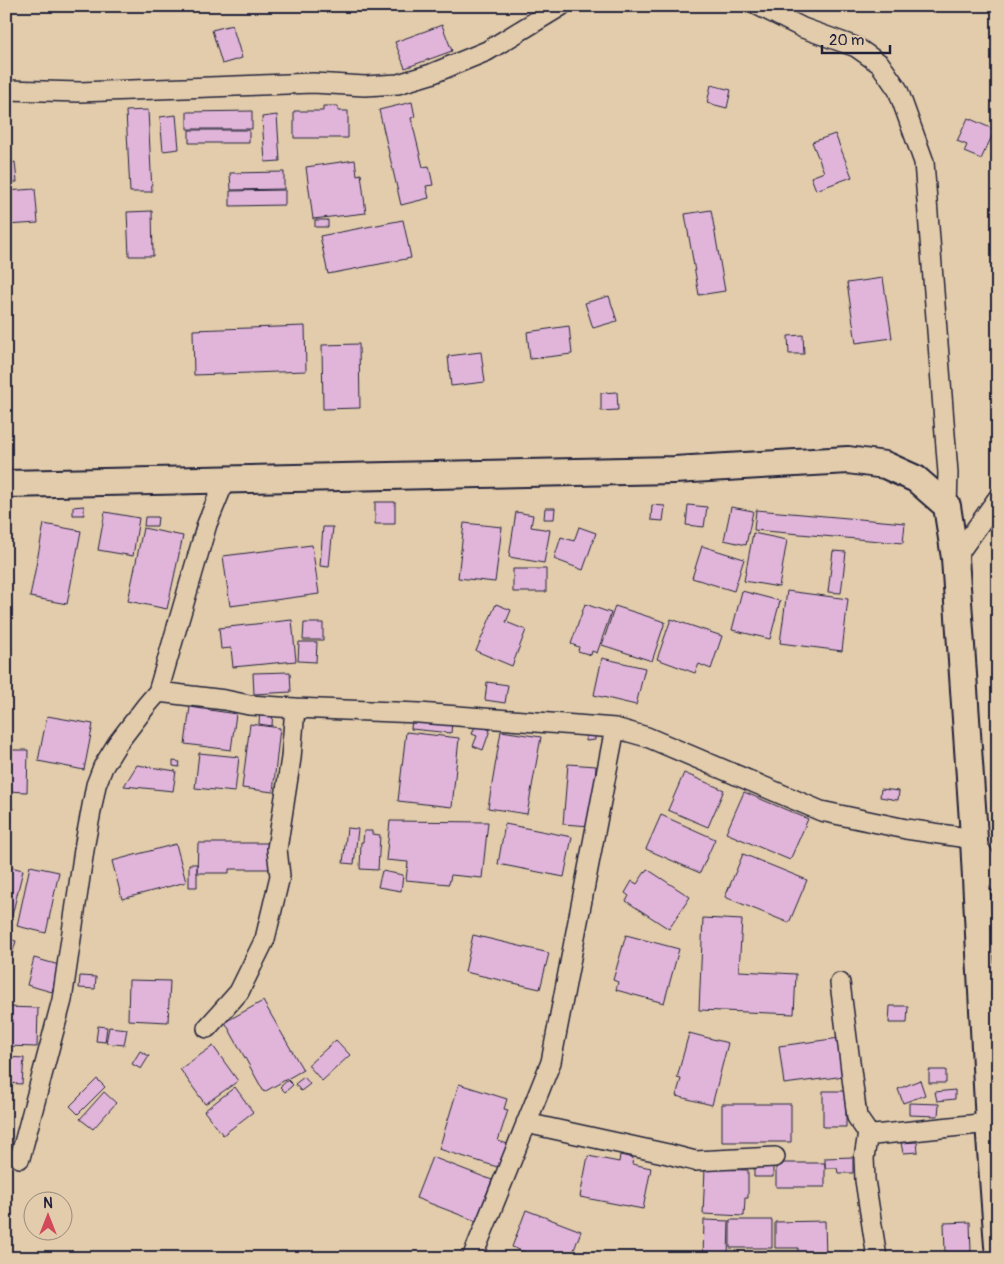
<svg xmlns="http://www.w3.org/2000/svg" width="1004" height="1264" font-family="Pangolin,sans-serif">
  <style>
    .building { fill: #e1b5da; stroke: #22223b }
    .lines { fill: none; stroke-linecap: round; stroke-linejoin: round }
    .street-casing { stroke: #22223b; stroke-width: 22 }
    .secondary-casing { stroke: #22223b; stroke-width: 30 }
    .street { stroke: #e2ccab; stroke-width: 19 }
    .secondary { stroke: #e2ccab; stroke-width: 26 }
  </style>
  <rect width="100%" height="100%" fill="#e2ccab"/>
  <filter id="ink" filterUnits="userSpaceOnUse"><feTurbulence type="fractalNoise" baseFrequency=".02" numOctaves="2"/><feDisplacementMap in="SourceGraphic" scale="10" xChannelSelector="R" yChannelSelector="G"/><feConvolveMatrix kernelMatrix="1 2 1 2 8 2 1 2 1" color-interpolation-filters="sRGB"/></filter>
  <g filter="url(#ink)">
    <path class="building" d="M 232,25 L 242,58 L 222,64 L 212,30 Z
      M 442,25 L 452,51 L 405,68 L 395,42 Z
      M 711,85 L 731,90 L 727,108 L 707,103 Z
      M 412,102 L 415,117 L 411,118 L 423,167 L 429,166 L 433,185 L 426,186 L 429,198 L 401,205 L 379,110 Z
      M 323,106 L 338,106 L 338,111 L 348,111 L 348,138 L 294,138 L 294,111 L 323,111 Z
      M 148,110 L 152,192 L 130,192 L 126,111 Z
      M 252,111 L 252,129 L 187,129 L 187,112 Z
      M 176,115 L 179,149 L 163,151 L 160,117 Z
      M 277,115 L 280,161 L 265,162 L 262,117 Z
      M 968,118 L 995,130 L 981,159 L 964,152 L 967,145 L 957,141 Z
      M 189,130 L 249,130 L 249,143 L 189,143 Z
      M 835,134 L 852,177 L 816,190 L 811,177 L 824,172 L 812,142 Z
      M 355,160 L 357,175 L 361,174 L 366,213 L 313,219 L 306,167 Z
      M 15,162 L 17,182 L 6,183 L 6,164 Z
      M 284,172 L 284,189 L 231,190 L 230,173 Z
      M 35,189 L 38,223 L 6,225 L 6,191 Z
      M 285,190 L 285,205 L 230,206 L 230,191 Z
      M 711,210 L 725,291 L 699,295 L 685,214 Z
      M 152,211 L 153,256 L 129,256 L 127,212 Z
      M 315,220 L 328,220 L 328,227 L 315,227 Z
      M 403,220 L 411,258 L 328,274 L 320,236 Z
      M 883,278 L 892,338 L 856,343 L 847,283 Z
      M 609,296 L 617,321 L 593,328 L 585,303 Z
      M 305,326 L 306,371 L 194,375 L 193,330 Z
      M 569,326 L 572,354 L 530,359 L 527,332 Z
      M 803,335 L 804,354 L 789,354 L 788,336 Z
      M 359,344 L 360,408 L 323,409 L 322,345 Z
      M 481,352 L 485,382 L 451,386 L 448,356 Z
      M 617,392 L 618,410 L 601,411 L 601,393 Z
      M 375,502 L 395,502 L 395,524 L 375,524 Z
      M 652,505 L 665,506 L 663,521 L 651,520 Z
      M 688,505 L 707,507 L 704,527 L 686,525 Z
      M 84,506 L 84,515 L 73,515 L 73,507 Z
      M 731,507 L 753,511 L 746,545 L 724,540 Z
      M 545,508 L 555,508 L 554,519 L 544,519 Z
      M 756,510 L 905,523 L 903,543 L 754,530 Z
      M 105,512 L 139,518 L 133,556 L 98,550 Z
      M 516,512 L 533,515 L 531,527 L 550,530 L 544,563 L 509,557 Z
      M 145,517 L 158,517 L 157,526 L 144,526 Z
      M 464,523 L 502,527 L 495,582 L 458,578 Z
      M 44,524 L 81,531 L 67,604 L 30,597 Z
      M 323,527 L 333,527 L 329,567 L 320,566 Z
      M 579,527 L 596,533 L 583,570 L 554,559 L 561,537 L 574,541 Z
      M 143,528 L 183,536 L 167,609 L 128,601 Z
      M 753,533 L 787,540 L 779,587 L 744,581 Z
      M 312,545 L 319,594 L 230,606 L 223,556 Z
      M 702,546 L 744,559 L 734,591 L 692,578 Z
      M 833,551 L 846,552 L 841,593 L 828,592 Z
      M 513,569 L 546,569 L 546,592 L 513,592 Z
      M 742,591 L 780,601 L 770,639 L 732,630 Z
      M 787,591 L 848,599 L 842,651 L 780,643 Z
      M 496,604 L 511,610 L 506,622 L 526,630 L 512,666 L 476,651 Z
      M 585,604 L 611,613 L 597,653 L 592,651 L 591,655 L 578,651 L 579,647 L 571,644 Z
      M 615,606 L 665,622 L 652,661 L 602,645 Z
      M 671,619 L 722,636 L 711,669 L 699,664 L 695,673 L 657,659 Z
      M 292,620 L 296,661 L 233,667 L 231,648 L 221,649 L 219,628 Z
      M 304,623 L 323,623 L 323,640 L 303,640 Z
      M 299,642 L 317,642 L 316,662 L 298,661 Z
      M 602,658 L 645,668 L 636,705 L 594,695 Z
      M 290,672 L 291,692 L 254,694 L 253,673 Z
      M 487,682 L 508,685 L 505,703 L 485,700 Z
      M 190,707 L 236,714 L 231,750 L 185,744 Z
      M 260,707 L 273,708 L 272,726 L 259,724 Z
      M 47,716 L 93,724 L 84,770 L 38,761 Z
      M 412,718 L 452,722 L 451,733 L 411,729 Z
      M 250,724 L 280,728 L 273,792 L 242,788 Z
      M 476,724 L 490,730 L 483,750 L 473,746 L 477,736 L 472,734 Z
      M 501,731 L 541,737 L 527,814 L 488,808 Z
      M 586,731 L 595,731 L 595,740 L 586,741 Z
      M 406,732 L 459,738 L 452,807 L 398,801 Z
      M 6,750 L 28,750 L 27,792 L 6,791 Z
      M 199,753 L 239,757 L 235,792 L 195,788 Z
      M 173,761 L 180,762 L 179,767 L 173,766 Z
      M 568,764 L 596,766 L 591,826 L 563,824 Z
      M 137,765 L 176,771 L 173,791 L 124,786 Z
      M 684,773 L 724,790 L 708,827 L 668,810 Z
      M 881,789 L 899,791 L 898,800 L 880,797 Z
      M 744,792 L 808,819 L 790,860 L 726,833 Z
      M 6,807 L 13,808 L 10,839 L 6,838 Z
      M 661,815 L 715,839 L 700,873 L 646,849 Z
      M 390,821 L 488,822 L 482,878 L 451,875 L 449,884 L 406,880 L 408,862 L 386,860 Z
      M 505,824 L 572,837 L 564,877 L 498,864 Z
      M 347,828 L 358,829 L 354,864 L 343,863 Z
      M 364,831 L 372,831 L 372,834 L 380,835 L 378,870 L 360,869 L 361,842 L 363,842 Z
      M 198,843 L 270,843 L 270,869 L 229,869 L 229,873 L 197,873 Z
      M 176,844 L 186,882 L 122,899 L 112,861 Z
      M 743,854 L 807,880 L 789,923 L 725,897 Z
      M 189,864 L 197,864 L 197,887 L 189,887 Z
      M 6,866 L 23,870 L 9,928 L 6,928 Z
      M 30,866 L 59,872 L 46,933 L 17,926 Z
      M 647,869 L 690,897 L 669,929 L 626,901 L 629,896 L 625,893 L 632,881 L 637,884 Z
      M 382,871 L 403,875 L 401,891 L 378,887 Z
      M 703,918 L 742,920 L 739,971 L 796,974 L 794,1014 L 699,1010 Z
      M 473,935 L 549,953 L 540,989 L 465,972 Z
      M 626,935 L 679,949 L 664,1003 L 616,990 L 618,982 L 613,980 Z
      M 6,938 L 16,941 L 6,975 Z
      M 34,958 L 59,965 L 52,992 L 27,985 Z
      M 80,976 L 96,977 L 95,989 L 79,988 Z
      M 129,980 L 170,981 L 168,1022 L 128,1020 Z
      M 263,1001 L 303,1070 L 264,1092 L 225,1022 Z
      M 890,1006 L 908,1006 L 907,1023 L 889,1023 Z
      M 6,1007 L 38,1008 L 37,1047 L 6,1046 Z
      M 98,1026 L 107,1027 L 105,1042 L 96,1041 Z
      M 109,1027 L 127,1029 L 124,1045 L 106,1043 Z
      M 689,1033 L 728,1043 L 712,1105 L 676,1096 L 681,1079 L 677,1078 Z
      M 840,1038 L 845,1076 L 784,1084 L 779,1046 Z
      M 336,1040 L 350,1055 L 322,1081 L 308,1065 Z
      M 213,1046 L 238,1081 L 205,1104 L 180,1069 Z
      M 140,1051 L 149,1056 L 141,1069 L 132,1064 Z
      M 6,1057 L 24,1058 L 22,1084 L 6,1083 Z
      M 929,1070 L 946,1070 L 946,1083 L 929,1083 Z
      M 304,1077 L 310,1084 L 301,1091 L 295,1084 Z
      M 97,1079 L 105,1087 L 78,1114 L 70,1106 Z
      M 288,1080 L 293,1085 L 285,1092 L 280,1087 Z
      M 920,1080 L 925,1095 L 903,1103 L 898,1089 Z
      M 459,1084 L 507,1099 L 504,1109 L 508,1110 L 498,1141 L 511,1145 L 504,1169 L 439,1149 Z
      M 235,1087 L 253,1112 L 223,1135 L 204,1111 Z
      M 955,1090 L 955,1099 L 937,1101 L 935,1092 Z
      M 823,1091 L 846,1091 L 846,1127 L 823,1127 Z
      M 104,1092 L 116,1103 L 93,1129 L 80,1119 Z
      M 909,1103 L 939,1104 L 938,1116 L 909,1115 Z
      M 722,1104 L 791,1104 L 791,1142 L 722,1142 Z
      M 917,1142 L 918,1152 L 903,1153 L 901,1143 Z
      M 620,1155 L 633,1158 L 632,1164 L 651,1168 L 643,1209 L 580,1197 L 588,1156 L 619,1162 Z
      M 432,1157 L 492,1180 L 476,1221 L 416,1198 Z
      M 853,1157 L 853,1173 L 838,1173 L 837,1168 L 825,1168 L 825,1158 Z
      M 776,1163 L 825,1163 L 825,1187 L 776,1187 Z
      M 754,1165 L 773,1165 L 773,1177 L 754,1177 Z
      M 705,1169 L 748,1170 L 748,1198 L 745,1198 L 744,1216 L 703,1214 Z
      M 526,1210 L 581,1231 L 571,1258 L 539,1258 L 512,1247 Z
      M 704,1220 L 729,1221 L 728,1258 L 703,1258 Z
      M 730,1220 L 772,1220 L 772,1248 L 730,1248 Z
      M 825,1221 L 826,1258 L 798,1258 L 798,1248 L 775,1248 L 775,1222 Z
      M 970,1222 L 971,1252 L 945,1252 L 944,1223 Z"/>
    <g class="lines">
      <defs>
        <path id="street" d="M 759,6 L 803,28 L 856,47 L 880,64 L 898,90 L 924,162 L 948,473 L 947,506
          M 6,90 L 80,92 L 313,83 L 365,86 L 398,84 L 431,74 L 487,51 L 561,6
          M 955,558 L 998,498
          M 158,692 L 225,700 L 249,705 L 295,708 L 419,713 L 615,728 L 647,737 L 821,811 L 906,829 L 974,839 L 998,882
          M 840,983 L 857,1117 L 868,1133 L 874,1135 L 989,1123
          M 207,1028 L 239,992 L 265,939 L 280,876 L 277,849 L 291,758 L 295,708
          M 526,1123 L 668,1154 L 695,1161 L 775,1157
          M 868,1133 L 864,1158 L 865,1180 L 877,1258
          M 20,1158 L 62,1000 L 85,843 L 96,785 L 103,767 L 117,744 L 146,706 L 158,692 L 207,524 L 225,480
          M 472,1258 L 551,1062 L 615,728"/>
        <path id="secondary" d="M 6,484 L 674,470 L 848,460 L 885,465 L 916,479 L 947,506 L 955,558 L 973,821 L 989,1123 L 998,1246"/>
      </defs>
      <use href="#street" class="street-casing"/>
      <use href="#secondary" class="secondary-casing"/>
      <use href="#street" class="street"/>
      <use href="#secondary" class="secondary"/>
    </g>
  </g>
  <rect width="1004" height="1264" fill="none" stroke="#e2ccab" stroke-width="25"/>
  <rect x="12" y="12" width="979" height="1239" fill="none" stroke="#22223b" stroke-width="2" filter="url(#ink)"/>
  <g transform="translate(48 1216)"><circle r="24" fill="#e2ccab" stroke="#95887e"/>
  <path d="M0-4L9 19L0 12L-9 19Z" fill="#d1495b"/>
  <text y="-8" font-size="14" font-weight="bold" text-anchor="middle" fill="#22223b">N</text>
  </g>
  <path d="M822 45v8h68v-8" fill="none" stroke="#22223b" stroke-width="2.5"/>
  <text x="829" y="45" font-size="15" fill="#22223b" stroke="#e2ccab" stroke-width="4" paint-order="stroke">20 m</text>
</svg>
